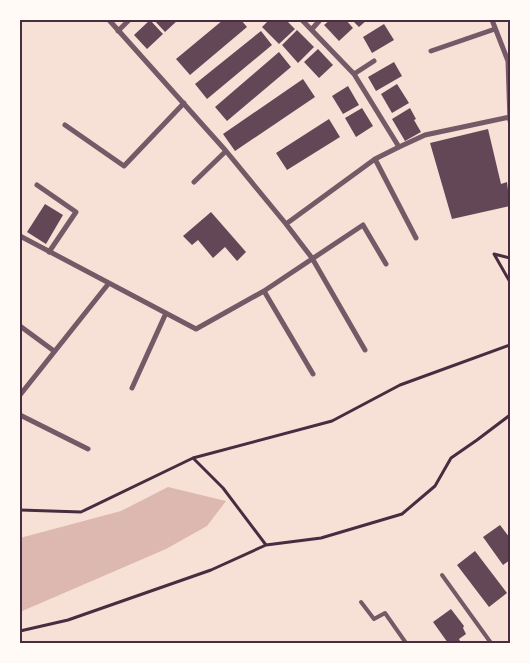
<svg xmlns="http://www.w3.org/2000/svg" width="530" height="663" font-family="Lato,sans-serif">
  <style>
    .water { fill: #dcb8b0 }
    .building { fill: #644757 }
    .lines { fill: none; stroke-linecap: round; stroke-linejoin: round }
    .path { stroke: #4a2c40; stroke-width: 3 }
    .service { stroke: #755966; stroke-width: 4 }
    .minor { stroke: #755966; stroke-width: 5 }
    .neatline { fill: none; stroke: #4a2c40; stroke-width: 2 }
  </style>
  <rect width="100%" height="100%" fill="#f7e1d7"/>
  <path class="water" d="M 168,487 L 226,501 L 207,526 L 166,549 L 20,612 L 20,538 L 121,511 Z"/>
  <path class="building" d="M 150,20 L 163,34 L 147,49 L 134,35 Z
    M 154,20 L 178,20 L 165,32 Z
    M 223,20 L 241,20 L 247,27 L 190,75 L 176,59 Z
    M 269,20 L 286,20 L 295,29 L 279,44 L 262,27 Z
    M 330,20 L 346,20 L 353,28 L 339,41 L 324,25 Z
    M 352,20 L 367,20 L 359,27 Z
    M 384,24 L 394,40 L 372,53 L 363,37 Z
    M 297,30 L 314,47 L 298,63 L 282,45 Z
    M 261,31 L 272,45 L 207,99 L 195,84 Z
    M 318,49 L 333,65 L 319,78 L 304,62 Z
    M 279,52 L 291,67 L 227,121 L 215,107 Z
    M 394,62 L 402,76 L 376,91 L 368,77 Z
    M 303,79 L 315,97 L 235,151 L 223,134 Z
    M 397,84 L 409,103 L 392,113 L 381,94 Z
    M 348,86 L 359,105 L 343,114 L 332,96 Z
    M 362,108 L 373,126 L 356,137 L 345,118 Z
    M 410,108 L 416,119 L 414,120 L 421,132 L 405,141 L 392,119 Z
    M 329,119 L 340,137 L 287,170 L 276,153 Z
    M 488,129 L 501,184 L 507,182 L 510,206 L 452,219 L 430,143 Z
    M 45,204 L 63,215 L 46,244 L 27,232 Z
    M 211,212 L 246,252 L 237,261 L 225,247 L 213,258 L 198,240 L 192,245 L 183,236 Z
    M 500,525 L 510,538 L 510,560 L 503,565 L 483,537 Z
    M 475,551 L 507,593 L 489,607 L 457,565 Z
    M 451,609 L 464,626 L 463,628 L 466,634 L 459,639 L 461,643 L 448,643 L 433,622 Z"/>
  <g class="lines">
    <path class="path" d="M 510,258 L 494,254 L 510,282
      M 193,458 L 332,421 L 400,385 L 510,345
      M 20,510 L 81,512 L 193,458 L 223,488 L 266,545
      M 20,631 L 68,620 L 211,570 L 266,545 L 321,538 L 402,514 L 435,486 L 451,458 L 477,440 L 510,415"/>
    <path class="service" d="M 442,575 L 491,643
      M 361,602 L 374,619 L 385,613 L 406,643"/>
    <path class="minor" d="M 109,20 L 226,151 L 286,224 L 312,258 L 365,350
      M 302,20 L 354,74 L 399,147
      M 492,20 L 508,61 L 510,121
      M 312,29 L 320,20
      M 118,31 L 129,20
      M 431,51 L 495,29
      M 354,74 L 374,61
      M 65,125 L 124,166 L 184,103
      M 375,159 L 416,238
      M 194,182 L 226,151
      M 37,185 L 76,212 L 49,252
      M 286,224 L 375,159 L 399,147 L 425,135 L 510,117
      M 20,236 L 196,329 L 264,291 L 363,225 L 386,264
      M 264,291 L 313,374
      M 20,326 L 54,351
      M 132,388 L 166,313
      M 20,395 L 109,283
      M 20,415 L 88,449"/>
  </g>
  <rect width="530" height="663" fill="none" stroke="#fffaf5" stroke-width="42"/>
  <rect x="21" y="21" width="488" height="621" class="neatline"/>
</svg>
